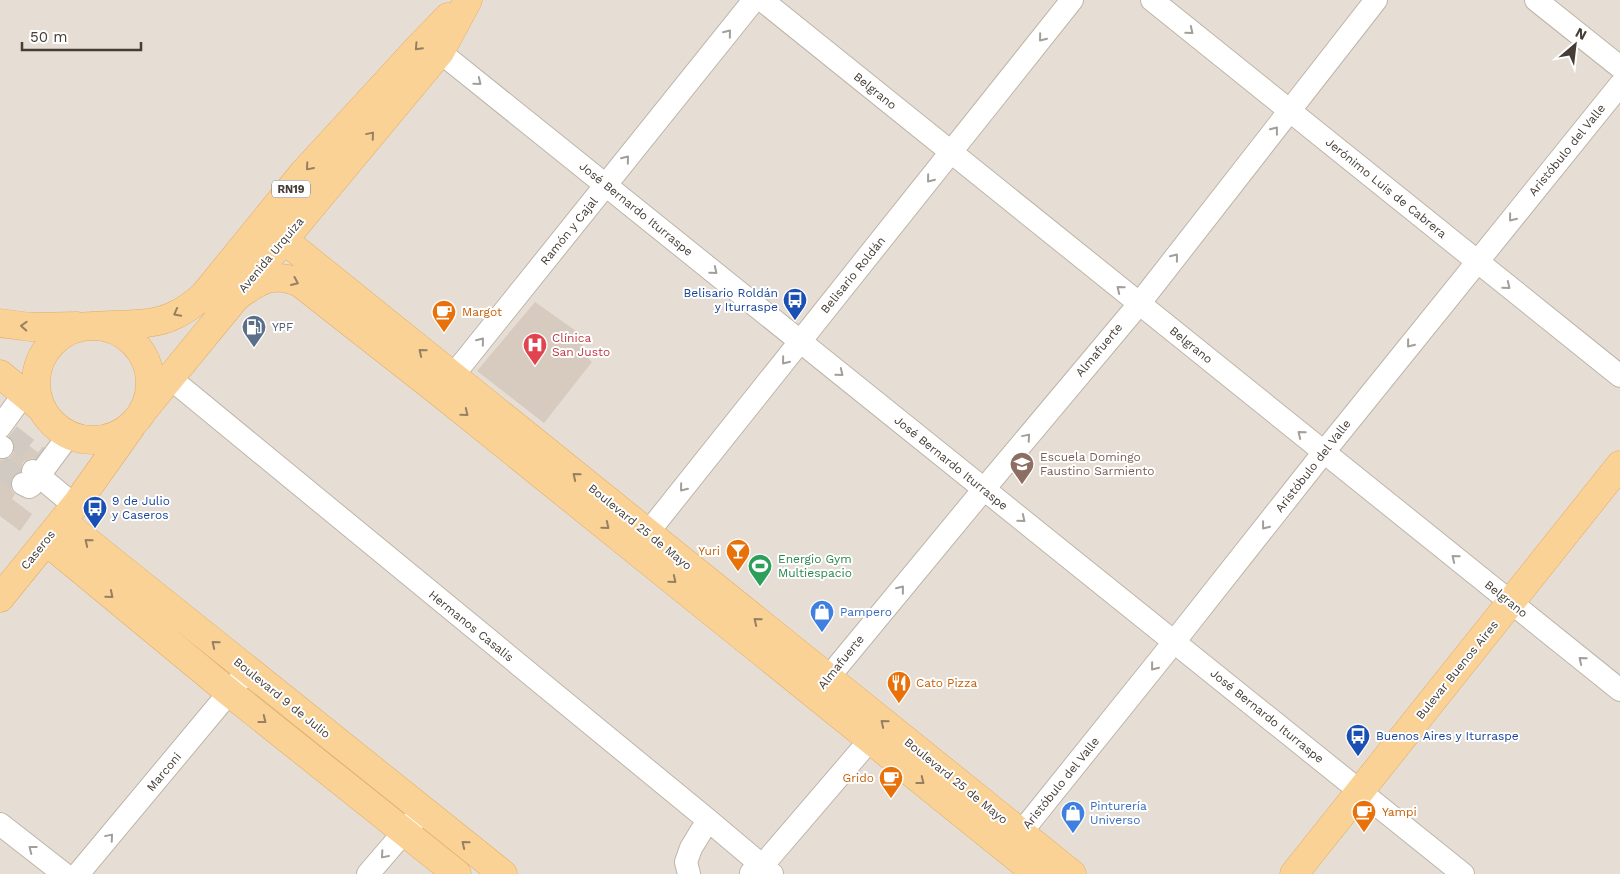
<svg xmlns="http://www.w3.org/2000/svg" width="1620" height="874" font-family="'Work Sans',sans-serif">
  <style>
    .residential { fill: #e6ded4 }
    .building { fill: #d7cabf }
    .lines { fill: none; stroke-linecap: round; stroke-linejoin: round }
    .minor-tunnel { stroke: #d0cac3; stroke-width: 22; stroke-dasharray: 22 11; stroke-linecap: butt }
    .minor-casing { stroke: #beb4a9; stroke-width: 24 }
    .major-casing { stroke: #e0ad66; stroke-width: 29 }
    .minor { stroke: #fff; stroke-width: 22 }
    .major { stroke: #fbd296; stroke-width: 28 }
    .oneway { stroke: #a29e9a }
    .oneway2 { stroke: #978061 }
    .labels { text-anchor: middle; stroke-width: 4; stroke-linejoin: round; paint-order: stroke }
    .shield { fill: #fff; stroke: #7d7772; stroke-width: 1 }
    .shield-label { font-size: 11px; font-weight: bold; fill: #453d36 }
    .street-label { font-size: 12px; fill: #453d36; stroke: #fff }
    .transit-label { font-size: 12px; fill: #164399; stroke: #fff; text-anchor: start }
    .food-label { font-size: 12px; fill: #c56008; stroke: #fff; text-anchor: start }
    .service-label { font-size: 12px; fill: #4e5e75; stroke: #fff; text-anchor: start }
    .health-label { font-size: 12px; fill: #be3a42; stroke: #fff; text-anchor: start }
    .education-label { font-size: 12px; fill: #785e54; stroke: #fff; text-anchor: start }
    .leisure-label { font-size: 12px; fill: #27864d; stroke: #fff; text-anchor: start }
    .shop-label { font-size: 12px; fill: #366cbe; stroke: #fff; text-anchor: start }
  </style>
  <rect width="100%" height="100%" fill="#f3ede6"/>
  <path class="residential" d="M 0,0 L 1620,0 L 1620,874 L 0,874 Z"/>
  <path class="building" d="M 535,302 L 586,338 L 581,343 L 585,350 L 584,354 L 592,362 L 544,423 L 477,371 Z
    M 12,433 L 39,453 L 36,458 L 29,459 L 23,462 L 20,471 L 15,473 L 11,479 L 10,485 L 12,491 L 15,494 L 12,499 L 32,514 L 20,531 L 0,516 L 0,460 L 9,458 L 14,452 L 15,446 L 13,440 L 9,436 Z"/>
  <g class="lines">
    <path class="minor-tunnel" d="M 10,435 L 41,459
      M 0,466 L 23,484"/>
    <defs>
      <path id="minor" d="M 762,0 L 1620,690
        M 1152,0 L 1620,376
        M 1536,0 L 1620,67
        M 440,52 L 1463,874
        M 170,378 L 708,820 L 772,874
        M 443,388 L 754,0
        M 0,427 L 24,394
        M 0,446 L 2,447
        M 33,471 L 75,506
        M 23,484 L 29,487 L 32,485 L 69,435
        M 638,545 L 1072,0
        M 818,690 L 984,489 L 1139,304 L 1376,0
        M 0,824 L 64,874
        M 1011,845 L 1174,642 L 1324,452 L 1620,85
        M 751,873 L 762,866 L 870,740
        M 78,874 L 248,670
        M 368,874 L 423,810
        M 689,874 L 686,862 L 691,848 L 708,820"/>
      <path id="major" d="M 273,253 L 440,52 L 468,0
        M 207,293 C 214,287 223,283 230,277 C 250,260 254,241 284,240 L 1072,874
        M 236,297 C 259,281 271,271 300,283 L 439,392 L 1037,874
        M 0,323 L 30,327 L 77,326
        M36 383a57 57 0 1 1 114 0a57 57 0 1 1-114 0Z
        M 92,326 C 117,324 153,327 175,315 C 186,310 195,303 204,295 L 304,172 L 418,48 L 448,17
        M 0,374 L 41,408
        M 142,412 L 247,284
        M 62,521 L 503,874
        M 46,541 L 230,693 L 457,874
        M 0,598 L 77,503 L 131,427
        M 1294,874 L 1620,465"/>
    </defs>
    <use href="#minor" class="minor-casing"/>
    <use href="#major" class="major-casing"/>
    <use href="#minor" class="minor"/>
    <use href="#major" class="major"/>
  </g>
  <defs><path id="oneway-chevron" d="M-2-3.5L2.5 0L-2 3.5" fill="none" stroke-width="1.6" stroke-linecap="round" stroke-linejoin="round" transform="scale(1.25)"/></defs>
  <g class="oneway">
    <use href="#oneway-chevron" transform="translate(1190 31) rotate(39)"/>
    <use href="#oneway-chevron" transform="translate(728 33) rotate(-51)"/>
    <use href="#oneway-chevron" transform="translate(1042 38) rotate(129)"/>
    <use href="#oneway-chevron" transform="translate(478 82) rotate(39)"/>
    <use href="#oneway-chevron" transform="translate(1275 130) rotate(-52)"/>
    <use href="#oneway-chevron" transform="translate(626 159) rotate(-51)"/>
    <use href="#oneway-chevron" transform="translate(930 179) rotate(129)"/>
    <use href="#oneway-chevron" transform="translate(1512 218) rotate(129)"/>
    <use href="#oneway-chevron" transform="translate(1175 257) rotate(-52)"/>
    <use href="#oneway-chevron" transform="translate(714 271) rotate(39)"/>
    <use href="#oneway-chevron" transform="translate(1507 286) rotate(39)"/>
    <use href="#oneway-chevron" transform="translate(1120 289) rotate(-141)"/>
    <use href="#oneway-chevron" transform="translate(481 341) rotate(-51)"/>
    <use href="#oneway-chevron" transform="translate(1410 344) rotate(129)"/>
    <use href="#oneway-chevron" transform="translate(785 361) rotate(129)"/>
    <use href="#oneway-chevron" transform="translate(840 373) rotate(39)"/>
    <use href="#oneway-chevron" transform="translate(1301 434) rotate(-141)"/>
    <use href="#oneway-chevron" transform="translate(1027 437) rotate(-50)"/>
    <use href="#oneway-chevron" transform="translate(683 488) rotate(129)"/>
    <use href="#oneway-chevron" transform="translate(1022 519) rotate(39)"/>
    <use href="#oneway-chevron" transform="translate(1265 526) rotate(128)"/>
    <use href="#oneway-chevron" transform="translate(1455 558) rotate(-141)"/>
    <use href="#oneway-chevron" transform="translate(901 589) rotate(-51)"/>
    <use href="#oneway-chevron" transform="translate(1582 660) rotate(-141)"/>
    <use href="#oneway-chevron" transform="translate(1154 667) rotate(129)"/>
    <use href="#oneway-chevron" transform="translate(110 837) rotate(-50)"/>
    <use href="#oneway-chevron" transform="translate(32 849) rotate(-142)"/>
    <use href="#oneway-chevron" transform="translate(384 855) rotate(131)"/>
  </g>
  <g class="oneway2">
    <use href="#oneway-chevron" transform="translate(418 47) rotate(133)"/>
    <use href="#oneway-chevron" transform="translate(371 135) rotate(-50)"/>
    <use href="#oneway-chevron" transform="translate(309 167) rotate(131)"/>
    <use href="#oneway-chevron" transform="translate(295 282) rotate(24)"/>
    <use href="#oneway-chevron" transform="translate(177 313) rotate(152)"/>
    <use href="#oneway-chevron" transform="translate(24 326) rotate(-177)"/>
    <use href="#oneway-chevron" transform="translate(422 352) rotate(-141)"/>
    <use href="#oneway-chevron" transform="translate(465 413) rotate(39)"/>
    <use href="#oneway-chevron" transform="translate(576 476) rotate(-141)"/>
    <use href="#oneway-chevron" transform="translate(606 526) rotate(39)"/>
    <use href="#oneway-chevron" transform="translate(88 542) rotate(-141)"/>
    <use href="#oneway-chevron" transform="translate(673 580) rotate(39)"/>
    <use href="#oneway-chevron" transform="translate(110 595) rotate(40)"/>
    <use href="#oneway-chevron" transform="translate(757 621) rotate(-141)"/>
    <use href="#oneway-chevron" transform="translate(215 644) rotate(-141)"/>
    <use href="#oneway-chevron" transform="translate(263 720) rotate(38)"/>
    <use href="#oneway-chevron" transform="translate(884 723) rotate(-141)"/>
    <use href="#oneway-chevron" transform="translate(921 781) rotate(38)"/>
    <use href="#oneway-chevron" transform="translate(465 844) rotate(-141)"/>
  </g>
  <defs>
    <symbol id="bus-pin" viewBox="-11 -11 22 30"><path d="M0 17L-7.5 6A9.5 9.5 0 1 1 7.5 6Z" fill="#1a4fb4" stroke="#fff"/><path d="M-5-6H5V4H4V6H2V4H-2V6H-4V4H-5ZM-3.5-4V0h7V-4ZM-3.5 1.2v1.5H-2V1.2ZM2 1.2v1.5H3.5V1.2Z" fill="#fff"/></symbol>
    <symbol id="cafe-pin" viewBox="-11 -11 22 30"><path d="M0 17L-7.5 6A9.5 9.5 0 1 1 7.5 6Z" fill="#e8710a" stroke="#fff"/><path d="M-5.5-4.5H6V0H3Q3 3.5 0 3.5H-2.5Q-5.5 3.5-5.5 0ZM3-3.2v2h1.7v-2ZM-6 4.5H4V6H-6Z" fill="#fff"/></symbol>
    <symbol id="fuel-pin" viewBox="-11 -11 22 30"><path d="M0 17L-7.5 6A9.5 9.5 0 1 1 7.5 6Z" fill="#5c6f8a" stroke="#fff"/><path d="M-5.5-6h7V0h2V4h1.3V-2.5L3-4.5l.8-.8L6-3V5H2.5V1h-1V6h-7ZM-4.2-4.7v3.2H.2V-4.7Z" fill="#fff"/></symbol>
    <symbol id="hospital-pin" viewBox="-11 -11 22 30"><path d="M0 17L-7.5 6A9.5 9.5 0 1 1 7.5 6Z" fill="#e0444e" stroke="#fff"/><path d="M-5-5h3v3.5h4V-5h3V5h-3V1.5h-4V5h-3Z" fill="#fff"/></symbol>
    <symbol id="school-pin" viewBox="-11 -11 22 30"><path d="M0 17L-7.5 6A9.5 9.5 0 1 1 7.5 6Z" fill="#8d6e63" stroke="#fff"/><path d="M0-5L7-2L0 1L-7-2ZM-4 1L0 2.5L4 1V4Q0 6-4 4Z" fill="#fff"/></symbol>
    <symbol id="bar-pin" viewBox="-11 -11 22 30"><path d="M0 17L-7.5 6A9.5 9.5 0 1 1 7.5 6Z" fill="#e8710a" stroke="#fff"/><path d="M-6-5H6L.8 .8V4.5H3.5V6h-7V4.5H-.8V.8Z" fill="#fff"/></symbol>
    <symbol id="stadium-pin" viewBox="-11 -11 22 30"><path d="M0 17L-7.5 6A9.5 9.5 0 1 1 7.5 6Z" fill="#2e9e5b" stroke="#fff"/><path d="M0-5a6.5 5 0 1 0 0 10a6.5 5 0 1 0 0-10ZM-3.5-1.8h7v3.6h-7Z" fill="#fff"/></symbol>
    <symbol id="shop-pin" viewBox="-11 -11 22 30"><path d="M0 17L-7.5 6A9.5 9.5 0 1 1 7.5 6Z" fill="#3f7fe0" stroke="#fff"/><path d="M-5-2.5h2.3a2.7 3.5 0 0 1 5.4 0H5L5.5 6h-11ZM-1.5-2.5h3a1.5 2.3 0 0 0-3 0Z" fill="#fff"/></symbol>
    <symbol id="restaurant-pin" viewBox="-11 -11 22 30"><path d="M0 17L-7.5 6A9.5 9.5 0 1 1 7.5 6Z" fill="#e8710a" stroke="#fff"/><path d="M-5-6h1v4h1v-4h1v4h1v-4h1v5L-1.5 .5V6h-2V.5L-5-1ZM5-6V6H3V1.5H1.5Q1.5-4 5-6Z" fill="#fff"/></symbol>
  </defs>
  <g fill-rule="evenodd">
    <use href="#bus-pin" x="781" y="286" width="28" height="38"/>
    <use href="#cafe-pin" x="430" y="298" width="28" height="38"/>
    <use href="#fuel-pin" x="240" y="313" width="28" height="38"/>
    <use href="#hospital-pin" x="521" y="331" width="28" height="38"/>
    <use href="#school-pin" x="1008" y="450" width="28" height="38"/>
    <use href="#bus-pin" x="81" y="494" width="28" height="38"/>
    <use href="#bar-pin" x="724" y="537" width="28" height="38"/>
    <use href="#stadium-pin" x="746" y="552" width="28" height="38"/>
    <use href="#shop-pin" x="808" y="598" width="28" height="38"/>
    <use href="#restaurant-pin" x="885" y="669" width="28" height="38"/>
    <use href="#bus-pin" x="1344" y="722" width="28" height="38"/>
    <use href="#cafe-pin" x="877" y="764" width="28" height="38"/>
    <use href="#cafe-pin" x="1350" y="798" width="28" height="38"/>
    <use href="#shop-pin" x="1059" y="799" width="28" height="38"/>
  </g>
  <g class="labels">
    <rect class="shield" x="272" y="180.5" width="38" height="17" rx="4"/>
    <g class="shield-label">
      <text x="291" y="193">RN19</text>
    </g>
    <g class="street-label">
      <text transform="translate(875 91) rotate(39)" y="4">Belgrano</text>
      <text transform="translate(1567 150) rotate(-51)" y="4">Aristóbulo del Valle</text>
      <text transform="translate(1386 188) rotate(39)" y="4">Jerónimo Luis de Cabrera</text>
      <text transform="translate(636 209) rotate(39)" y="4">José Bernardo Iturraspe</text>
      <text transform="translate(569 231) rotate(-51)" y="4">Ramón y Cajal</text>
      <text transform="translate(271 255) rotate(-50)" y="4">Avenida Urquiza</text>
      <text transform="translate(853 275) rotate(-51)" y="4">Belisario Roldán</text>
      <text transform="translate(1191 345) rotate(39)" y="4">Belgrano</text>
      <text transform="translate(1099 350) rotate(-50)" y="4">Almafuerte</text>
      <text transform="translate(951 463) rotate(39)" y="4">José Bernardo Iturraspe</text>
      <text transform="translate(1313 466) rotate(-52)" y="4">Aristóbulo del Valle</text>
      <text transform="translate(640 527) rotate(39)" y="4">Boulevard 25 de Mayo</text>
      <text transform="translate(38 550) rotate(-51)" y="4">Caseros</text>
      <text transform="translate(1506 599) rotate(39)" y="4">Belgrano</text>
      <text transform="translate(471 626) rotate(39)" y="4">Hermanos Casalis</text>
      <text transform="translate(841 662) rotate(-51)" y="4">Almafuerte</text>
      <text transform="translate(1457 670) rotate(-51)" y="4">Bulevar Buenos Aires</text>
      <text transform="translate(282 698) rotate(39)" y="4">Boulevard 9 de Julio</text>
      <text transform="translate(1267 716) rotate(39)" y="4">José Bernardo Iturraspe</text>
      <text transform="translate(164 772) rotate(-50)" y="4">Marconi</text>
      <text transform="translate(956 781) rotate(39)" y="4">Boulevard 25 de Mayo</text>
      <text transform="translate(1061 783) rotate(-51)" y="4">Aristóbulo del Valle</text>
    </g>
    <g class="transit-label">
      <text x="778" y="297" text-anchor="end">Belisario Roldán<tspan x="778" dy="14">y Iturraspe</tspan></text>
      <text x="112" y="505">9 de Julio<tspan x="112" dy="14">y Caseros</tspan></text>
      <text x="1376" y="740">Buenos Aires y Iturraspe</text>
    </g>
    <g class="food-label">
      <text x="462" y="316">Margot</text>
      <text x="720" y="555" text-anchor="end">Yuri</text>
      <text x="916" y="687">Cato Pizza</text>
      <text x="874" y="782" text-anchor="end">Grido</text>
      <text x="1382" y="816">Yampi</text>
    </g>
    <g class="service-label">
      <text x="272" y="331">YPF</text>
    </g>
    <g class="health-label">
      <text x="552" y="342">Clínica<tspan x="552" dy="14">San Justo</tspan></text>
    </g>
    <g class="education-label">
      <text x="1040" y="461">Escuela Domingo<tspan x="1040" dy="14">Faustino Sarmiento</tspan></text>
    </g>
    <g class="leisure-label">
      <text x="778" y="563">Energio Gym<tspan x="778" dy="14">Multiespacio</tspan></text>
    </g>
    <g class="shop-label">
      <text x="840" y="616">Pampero</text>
      <text x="1090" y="810">Pinturería<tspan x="1090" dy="14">Universo</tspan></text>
    </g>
  </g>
  <g transform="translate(1575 45) rotate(28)" stroke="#ffffff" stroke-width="4" paint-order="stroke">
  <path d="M0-4L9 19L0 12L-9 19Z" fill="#453d36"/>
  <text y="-8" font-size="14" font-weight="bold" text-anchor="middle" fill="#453d36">N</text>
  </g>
  <path d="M22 42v8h119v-8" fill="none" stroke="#453d36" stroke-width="2.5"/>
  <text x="30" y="42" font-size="15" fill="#453d36" stroke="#ffffff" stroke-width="4" paint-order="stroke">50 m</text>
</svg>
